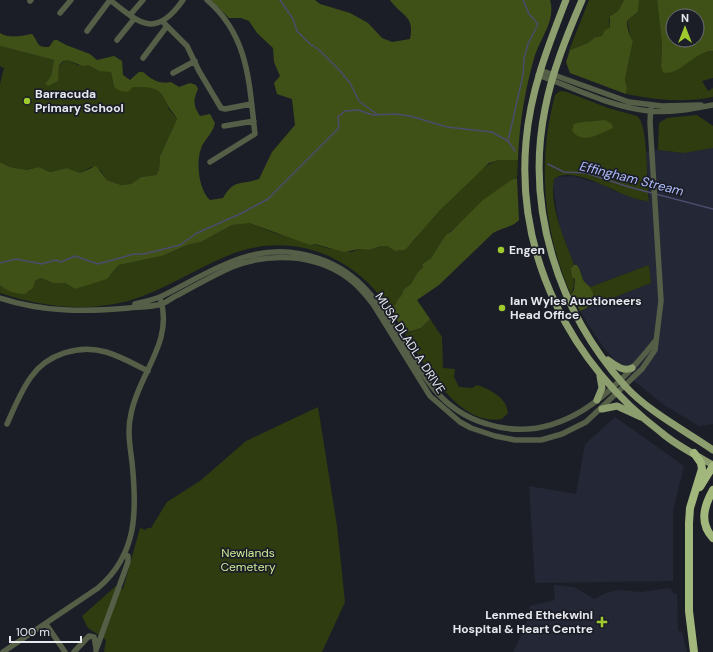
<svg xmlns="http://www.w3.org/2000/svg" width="713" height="652" font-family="'DM Sans',sans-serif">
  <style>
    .built { fill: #242735 }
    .green { fill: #2e3c0f }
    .forest { fill: #405118; fill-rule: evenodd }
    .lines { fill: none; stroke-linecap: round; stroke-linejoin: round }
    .stream { stroke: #4c4b6c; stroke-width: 1.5 }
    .minor { stroke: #555e47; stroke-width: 5.5 }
    .major { stroke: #8c9e6d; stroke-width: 7 }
    .highway { stroke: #a2b77c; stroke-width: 8 }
    .poi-dot { fill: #9eca2e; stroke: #1c1e27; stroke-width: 1.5 }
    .labels { text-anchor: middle; stroke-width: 3.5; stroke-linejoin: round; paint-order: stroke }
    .poi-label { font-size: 12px; font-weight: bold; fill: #e7e9ef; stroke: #1c1e27; text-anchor: start }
    .street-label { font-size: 12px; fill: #e7e9ef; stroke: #1c1e27 }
    .park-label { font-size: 12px; fill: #cae893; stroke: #1c1e27 }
    .water-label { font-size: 13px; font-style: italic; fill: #adbbfb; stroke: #1c1e27 }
  </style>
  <rect width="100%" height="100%" fill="#1c1e27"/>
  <path class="built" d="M 713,148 L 713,424 L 699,426 L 664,405 L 632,379 L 604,348 L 589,326 L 580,311 L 651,283 L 649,265 L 590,287 L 583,281 L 581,271 L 577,265 L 574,265 L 559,225 L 553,185 L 554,179 L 557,177 L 573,176 L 604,185 L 612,190 L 643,201 L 649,201 L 646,152 L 658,150 L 684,153 Z
    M 615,417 L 684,466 L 673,510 L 673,581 L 535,583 L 529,486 L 576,494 L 585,444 Z
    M 554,585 L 574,587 L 594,599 L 606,593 L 619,590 L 641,592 L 670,588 L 674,594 L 677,594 L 678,631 L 682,632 L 687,652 L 513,652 L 525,627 L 530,606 L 555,600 Z"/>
  <path class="green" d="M 589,0 L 624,0 L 618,11 L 611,15 L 609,20 L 610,28 L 602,36 L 595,37 L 588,43 L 570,50 L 568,53 Z
    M 639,0 L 657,0 L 662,45 L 661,66 L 673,72 L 699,53 L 713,51 L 713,78 L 702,81 L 708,91 L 713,88 L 713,97 C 683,103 656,100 626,94 L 627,88 L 625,79 L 633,41 C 630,37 630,35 629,29 C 627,20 627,19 636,14 Z
    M 0,46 L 54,60 L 51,76 L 45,84 L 58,81 C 58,72 57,64 67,60 L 78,65 L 88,65 L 99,71 L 108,70 L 111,72 L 114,87 L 151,87 L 159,91 L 166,99 L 168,108 L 177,119 L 160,156 L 159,170 L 156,175 L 141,177 L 131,184 L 121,185 L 107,180 L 101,171 L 91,167 L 80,173 L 67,168 L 50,172 L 39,167 L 27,170 L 10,167 L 0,162 L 0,84 L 4,68 L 0,66 Z
    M 560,91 L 567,92 L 608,108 L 637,116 C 649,125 646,184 649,201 C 625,202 575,162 554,179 C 549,207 565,239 574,265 L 571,268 C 575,278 575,285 571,295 C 543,230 537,163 555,95 Z
    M 697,115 L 713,126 L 713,148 L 684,153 L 658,150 L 659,123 L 667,118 Z
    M 499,160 L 518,160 L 517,179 L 513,179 L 453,230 L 450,231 L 431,258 L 422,264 L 423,267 L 417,273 L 411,284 L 404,289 L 401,296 L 397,300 L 392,312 C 355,255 291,229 227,256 C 193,270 163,291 128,301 C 85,312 42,307 0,293 L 0,285 L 29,292 L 35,281 L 41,278 L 53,283 L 65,283 L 75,289 L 111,275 L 119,265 L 162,256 L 187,245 L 201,242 L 232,225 L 241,223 L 249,223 L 275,233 L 327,248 L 352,252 L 359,249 L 369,250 L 381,246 L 387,246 L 395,251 L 405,250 C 413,243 418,235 425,227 C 441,208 477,166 499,160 Z
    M 649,265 L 651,283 L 590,307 L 594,296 L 590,287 Z
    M 430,319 L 442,337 L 443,368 L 455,369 L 454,377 L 459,387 L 472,388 L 477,385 C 490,389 507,398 508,413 L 502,419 C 458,427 425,364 405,334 L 421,328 Z
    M 318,407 L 337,526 L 345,602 L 322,652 L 104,652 L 106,640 L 88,628 L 82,616 L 116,586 L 123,589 L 140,528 L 146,530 L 147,528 L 151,528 L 167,502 L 200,481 L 246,441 Z"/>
  <path class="forest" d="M 211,0 L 315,0 L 320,4 L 350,13 L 368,23 L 382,38 L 392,42 L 410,39 C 415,15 402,17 390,0 L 550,0 C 556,20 541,37 535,55 C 525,89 519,125 518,160 L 499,160 L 489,163 L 440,210 L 408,247 L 405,250 L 395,251 L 387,246 L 381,246 L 369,250 L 359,249 L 344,252 L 315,244 L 310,245 L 249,223 L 232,225 L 201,242 L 187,245 L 162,256 L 119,265 L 107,279 L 75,289 L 65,283 L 53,283 L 41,278 L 35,281 L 33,288 L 25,294 C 15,294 7,291 0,285 L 0,162 L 10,167 L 27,170 L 39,167 L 50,172 L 67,168 L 80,173 L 96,166 L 107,180 L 121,185 L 131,184 L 141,177 L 156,175 L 159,170 L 160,156 L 177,119 C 175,114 170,110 168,106 C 161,87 153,87 133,87 L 128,92 L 120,91 L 114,87 L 111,72 L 99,71 L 88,65 L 83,66 L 67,60 L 62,62 L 59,66 L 58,81 L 48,86 L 45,84 L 51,76 L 54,60 L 0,46 L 0,33 C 9,39 22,36 32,34 C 39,42 36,48 49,47 L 54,40 L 57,40 L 66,45 L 90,54 L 97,60 L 114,56 L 122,61 L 123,75 L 130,80 L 139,72 L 143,72 C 150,79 161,85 171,82 L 179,87 L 190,83 L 196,85 L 198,89 C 193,100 193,106 200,116 L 210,114 L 215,123 C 213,132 208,136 203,144 C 195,158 198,190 210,200 L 223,198 C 235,178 239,186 259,179 L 272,152 L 295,125 L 292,99 L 277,94 L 274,83 L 280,76 L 274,62 L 273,48 L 257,33 L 249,21 L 241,18 L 229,18 Z
    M 624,0 L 639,0 L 638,11 C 636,15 631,16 628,20 C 625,24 630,37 633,41 L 625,79 L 627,88 L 626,94 L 570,73 L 566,62 L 570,50 L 588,43 L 595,37 L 602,36 L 605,30 L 610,28 L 610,16 L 618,11 Z
    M 657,0 L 713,0 L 713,51 C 695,50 678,78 663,72 L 661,66 L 662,45 ZM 673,16 L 697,16 L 697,40 L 673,40 Z
    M 605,120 L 612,124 L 613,128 C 601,133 581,146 572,130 L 574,124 C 578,122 599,121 605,120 Z
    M 513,179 L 517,179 L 519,220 C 513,227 501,228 493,233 L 439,285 L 417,300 L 430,319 L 421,328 L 405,333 L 392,312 L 397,300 L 401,296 L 404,289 L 411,284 L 417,273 L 423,267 L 422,264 L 431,258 L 446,235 L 453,230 L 483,200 Z
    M 574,265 L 577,265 C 581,271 581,274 583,280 C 585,283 588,285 590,287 C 598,300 592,307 580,311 L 571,295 L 574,290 L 575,279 L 572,277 L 571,268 Z"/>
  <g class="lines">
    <path class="stream" d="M 280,0 L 293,19 L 297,31 L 309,43 L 318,49 L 341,72 L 350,83 L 359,101 L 378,115
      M 515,151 L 508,141 L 523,75 L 524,58 L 528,44 L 538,24 L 529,14 L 523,0
      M 548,164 L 564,172 L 586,173 L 629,187 L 713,209
      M 0,263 L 16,259 L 42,264 L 56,260 L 61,262 L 75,256 L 98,264 L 134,254 L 144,254 L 180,245 L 197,233 L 242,213 L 268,199 L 339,128 L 338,117 L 345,111 L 358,110 L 373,115 L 395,114 L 410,116 L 447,127 L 492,132 L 508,141"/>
    <path class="minor" d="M 110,0 C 140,24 156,39 183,0
      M 207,0 C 249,36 249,83 255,134 L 210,162
      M 30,1 L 31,0
      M 60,13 L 71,0
      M 130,15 L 143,0
      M 163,22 L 187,46 L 199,71 L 221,108 L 225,109 L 251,104
      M 87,31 L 110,0
      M 117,40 L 134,19
      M 143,58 L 167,26
      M 540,70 L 629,102 L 662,106 L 701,105
      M 173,73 L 195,61
      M 538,75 C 574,88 611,107 649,111 C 671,113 692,109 713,105
      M 224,126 L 254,121
      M 0,298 C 43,312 84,312 129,308 C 139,307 152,307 162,304 C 167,302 173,297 178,295 C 196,285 214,275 232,267 C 269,252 315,254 348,278 C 358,285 366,295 373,304 L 430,396 L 460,422 L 471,428 L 495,436 L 515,440 L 541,440 L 562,434 L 586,422 L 642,369 L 655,350 L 661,301 L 650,122 L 651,105
      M 135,304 C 143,302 152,300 160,297 C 206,275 247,243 301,254 C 378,268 391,336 434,389 C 448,406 466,418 487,424 C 559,447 615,392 656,340
      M 7,424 C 14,408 21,391 31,377 C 47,354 79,344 106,352 C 120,356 134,364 148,371
      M 46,624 L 65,652
      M 96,650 L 128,562 L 128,556 L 124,554
      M 3,652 L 98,588 C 138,554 137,510 132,462 C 130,446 127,430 131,414 C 138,375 173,343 161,301
      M 74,652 L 89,636 L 94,637 L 96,648"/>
    <path class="major" d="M 566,0 C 548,46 530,92 526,142 C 516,257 571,364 662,433 C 677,446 696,455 713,465
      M 582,0 C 567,35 552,72 545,109 C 525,208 558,311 625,386 C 649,412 684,430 713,450
      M 608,360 C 615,365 623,372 632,368
      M 597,400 L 602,388 L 600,376
      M 602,409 L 617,406 L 641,417"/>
    <path class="highway" d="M 694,453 L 701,463 L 702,469 L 690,508 L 689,523 L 689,611 L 694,652
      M 700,487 L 713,466
      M 713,490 C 704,506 699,523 713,538"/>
  </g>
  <g class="poi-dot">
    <circle cx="27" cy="101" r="4"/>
    <circle cx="501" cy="250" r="4"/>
    <circle cx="502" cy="308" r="4"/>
    <path d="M600 616h4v4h4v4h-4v4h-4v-4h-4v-4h4z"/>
  </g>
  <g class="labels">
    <g class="poi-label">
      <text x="35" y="98">Barracuda<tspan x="35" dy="14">Primary School</tspan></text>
      <text x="509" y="254">Engen</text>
      <text x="510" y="305">Ian Wyles Auctioneers<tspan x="510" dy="14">Head Office</tspan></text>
      <text x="593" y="619" text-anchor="end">Lenmed Ethekwini<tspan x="593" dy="14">Hospital &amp; Heart Centre</tspan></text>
    </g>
    <g class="street-label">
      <text transform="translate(410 343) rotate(57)" y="4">MUSA DLADLA DRIVE</text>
    </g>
    <g class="park-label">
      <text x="248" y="557">Newlands<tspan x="248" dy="14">Cemetery</tspan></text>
    </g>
    <g class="water-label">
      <text transform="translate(632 178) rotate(14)" y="5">Effingham Stream</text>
    </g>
  </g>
  <g transform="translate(685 28)"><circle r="19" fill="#1c1e27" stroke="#6d6f77"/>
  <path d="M0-3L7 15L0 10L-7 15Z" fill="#9eca2e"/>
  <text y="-6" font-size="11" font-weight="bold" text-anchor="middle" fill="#e7e9ef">N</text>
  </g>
  <path d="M10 636v6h71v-6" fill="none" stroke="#e7e9ef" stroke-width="2"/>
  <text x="16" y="636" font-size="12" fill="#e7e9ef" stroke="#1c1e27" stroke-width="3" paint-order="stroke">100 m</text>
</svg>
